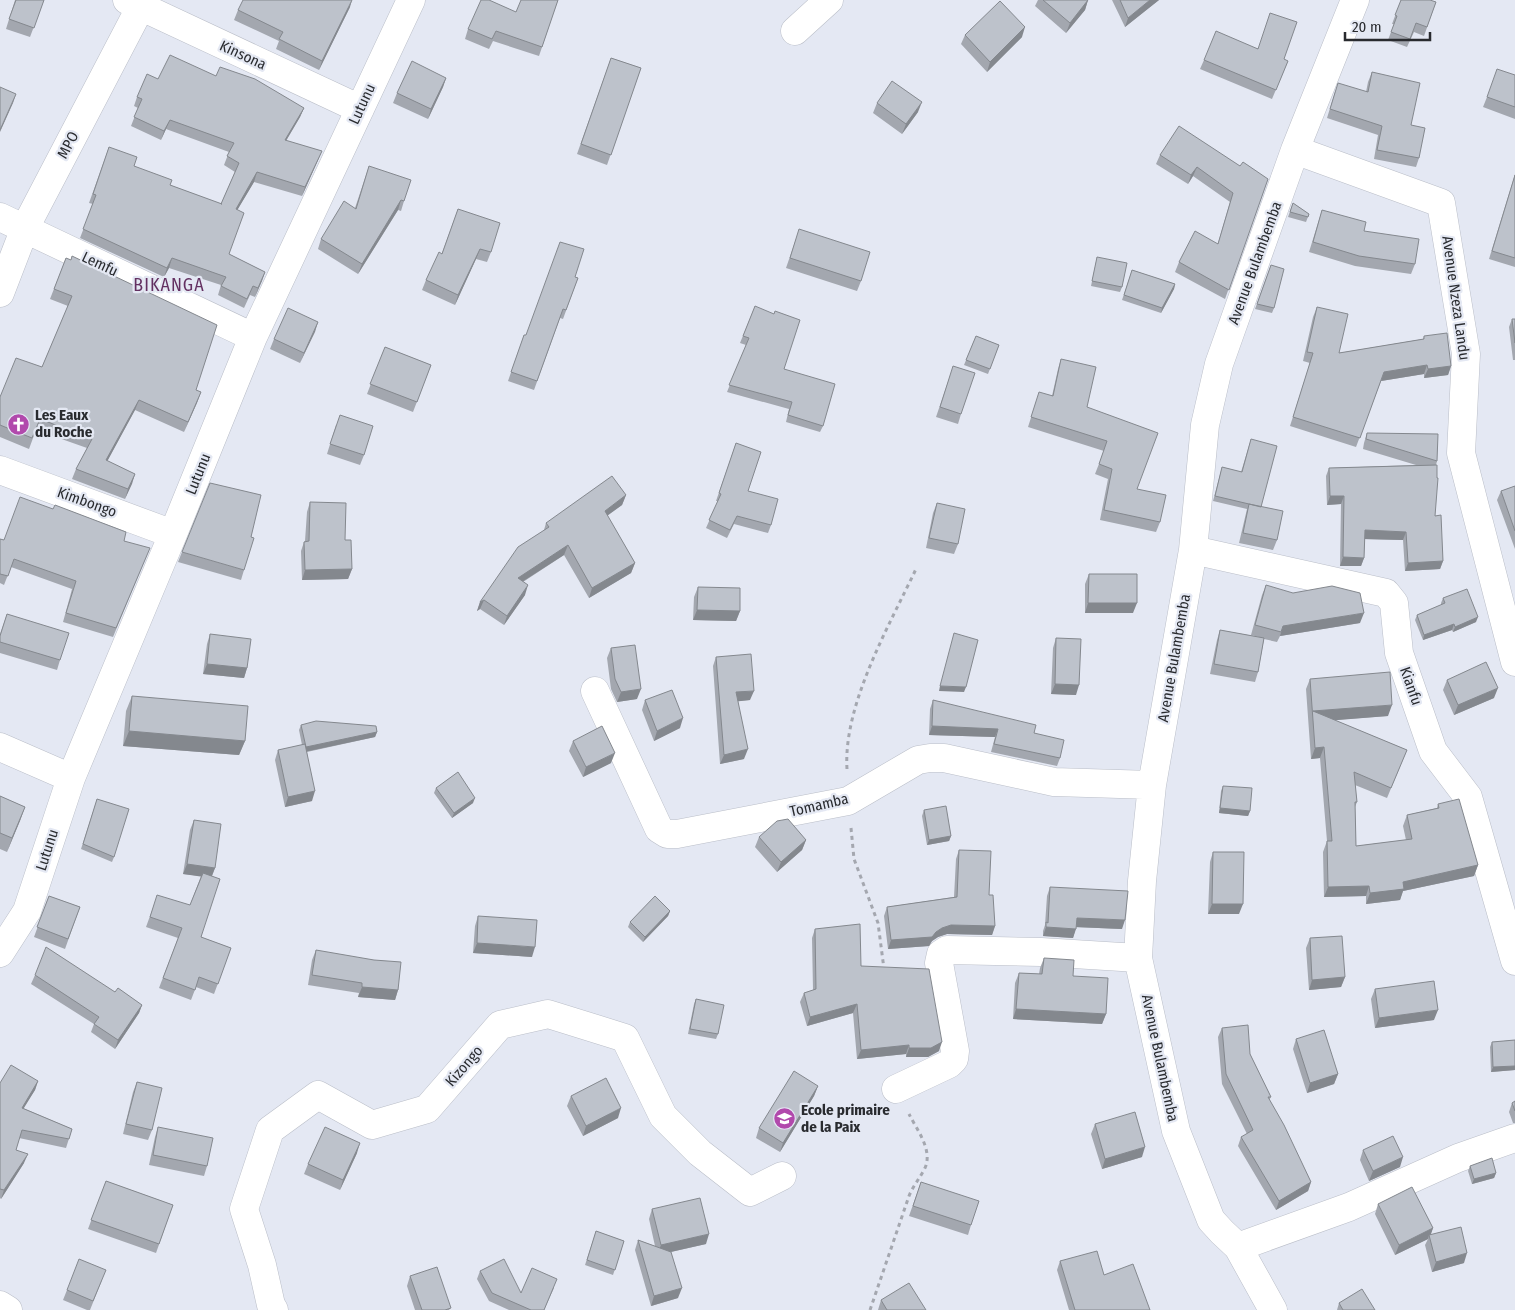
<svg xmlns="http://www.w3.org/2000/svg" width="1515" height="1310" font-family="'Fira Sans Condensed',sans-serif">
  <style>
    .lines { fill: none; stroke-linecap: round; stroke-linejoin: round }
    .minor-casing { stroke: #babec8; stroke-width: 29 }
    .path { stroke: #a4a7af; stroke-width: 3; stroke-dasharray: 4 4; stroke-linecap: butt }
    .minor { stroke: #fff; stroke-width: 28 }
    .wall { fill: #a3a7af }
    .shaded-wall { fill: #84888e }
    .building { fill: #bdc2cb; stroke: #84888e }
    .labels { text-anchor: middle; stroke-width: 4.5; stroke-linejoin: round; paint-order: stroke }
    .street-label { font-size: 15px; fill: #292b2f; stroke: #e4e8f3 }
    .poi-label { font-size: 15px; font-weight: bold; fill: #292b2f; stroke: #e4e8f3; text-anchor: start }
    .quarter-label { font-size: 18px; letter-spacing: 1px; fill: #633061; stroke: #e4e8f3 }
  </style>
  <rect width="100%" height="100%" fill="#e4e8f3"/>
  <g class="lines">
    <defs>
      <path id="minor" d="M 127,0 L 360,109
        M 795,31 L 829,0
        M 1295,150 L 1441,203 L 1466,354 L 1461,453 L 1515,662
        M 0,217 L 253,337
        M 0,293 L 25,228 L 141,6 L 143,0
        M 0,470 L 173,534
        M 1193,550 L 1386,593 L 1394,603 L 1399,653 L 1433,751 L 1468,797 L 1515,961
        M 595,691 L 659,829 L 667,834 L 677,834 L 848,801 L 918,760 L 930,758 L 944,758 L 1054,782 L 1152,785
        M 0,747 L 71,778
        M 0,953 L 27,911 L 71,778 L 173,534 L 253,337 L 411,0
        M 896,1089 L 949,1064 L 954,1059 L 955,1051 L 939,963 L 941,954 L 947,950 L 1041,952 L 1138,958
        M 1238,1247 L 1349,1207 L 1458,1158 L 1515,1138
        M 0,1305 L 8,1310
        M 274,1310 L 271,1305 L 262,1265 L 244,1209 L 270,1130 L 318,1095 L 372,1125 L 427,1109 L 500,1025 L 548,1014 L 625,1038 L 663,1116 L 700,1153 L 750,1192 L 782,1176
        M 1273,1310 L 1238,1247 L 1222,1232 L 1211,1220 L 1176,1131 L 1138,958 L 1142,881 L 1152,785 L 1193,550 L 1205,425 L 1219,364 L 1295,150 L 1355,0"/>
    </defs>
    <use href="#minor" class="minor-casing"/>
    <path class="path" d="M 847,769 C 843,705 889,626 916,569
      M 851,828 L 854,859 L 878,923 L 884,969
      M 870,1310 L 909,1196 C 913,1186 920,1178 925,1168 C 933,1150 917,1130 909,1114"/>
    <use href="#minor" class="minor"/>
  </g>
  <path class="wall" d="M 15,0 L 44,0 L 30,37 L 6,29 Z
    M 558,0 L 539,56 L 493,41 L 489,49 L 465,39 L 468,29 L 516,12 Z
    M 1038,0 L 1088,0 L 1085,10 L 1066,33 L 1035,6 Z
    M 1112,0 L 1159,0 L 1125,27 Z
    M 1401,0 L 1436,2 L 1424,36 L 1414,32 L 1407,47 L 1388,40 L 1394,24 L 1392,24 Z
    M 350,7 L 319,70 L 276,49 L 279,41 L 234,20 L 238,10 Z
    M 965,35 L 1022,37 L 987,72 L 961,44 Z
    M 1257,48 L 1288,61 L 1272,99 L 1200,69 L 1204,60 Z
    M 611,58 L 641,68 L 607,165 L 577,154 Z
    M 1372,72 L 1411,125 L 1419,158 L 1416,167 L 1374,159 L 1378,135 L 1327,118 L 1335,92 L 1366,92 L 1368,82 Z
    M 1515,75 L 1515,119 L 1483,107 L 1487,97 Z
    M 216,76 L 304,108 L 300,117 L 286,141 L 322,151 L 302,196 L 254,182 L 237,210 L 229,254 L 265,272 L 255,297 L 250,295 L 244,308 L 218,295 L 221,285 L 169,268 L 164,277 L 80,238 L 93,204 L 89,203 L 109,147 L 134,166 L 170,185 L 221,204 L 235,172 L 224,165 L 229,152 L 166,129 L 161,140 L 131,126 L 138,108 L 134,106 L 137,97 L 158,79 Z
    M 446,78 L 443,87 L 428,119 L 393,103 L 397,93 Z
    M 877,103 L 918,112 L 902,134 L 873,113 Z
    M 1160,155 L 1240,166 L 1268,179 L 1225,299 L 1175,272 L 1179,262 L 1218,243 L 1230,202 L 1193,176 L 1188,184 L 1156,164 Z
    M 369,166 L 404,201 L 401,211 L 398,210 L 358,274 L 318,249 L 321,239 L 355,208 Z
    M 1515,174 L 1515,267 L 1489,259 Z
    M 1293,203 L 1309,214 L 1306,222 L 1288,217 Z
    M 458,209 L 491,252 L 487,262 L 476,259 L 455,305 L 422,290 L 426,280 L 442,253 Z
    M 1322,210 L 1364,231 L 1415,264 L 1411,274 L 1355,266 L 1309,252 Z
    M 796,239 L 861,281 L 857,291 L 786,268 Z
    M 1097,257 L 1122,287 L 1120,292 L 1091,286 L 1096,262 Z
    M 66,258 L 196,390 L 201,392 L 184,432 L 135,410 L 107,461 L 135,474 L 125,499 L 72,479 L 76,469 L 87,448 L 36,430 L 29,449 L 0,437 L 0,397 L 42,367 L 68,306 L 50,299 Z
    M 1271,265 L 1274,308 L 1272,313 L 1255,309 Z
    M 1132,270 L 1175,284 L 1174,289 L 1161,313 L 1122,300 Z
    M 575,277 L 578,278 L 563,319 L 560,318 L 534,390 L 508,381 L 524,335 L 526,335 Z
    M 755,306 L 784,369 L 823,426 L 820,432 L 786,422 L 789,409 L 727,392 L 746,345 L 740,343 Z
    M 1317,307 L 1339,353 L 1423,339 L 1424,336 L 1451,366 L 1448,375 L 1424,378 L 1424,374 L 1381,381 L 1356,447 L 1290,426 L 1310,363 L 1303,361 L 1313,317 Z
    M 1512,319 L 1515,319 L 1515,360 L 1513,360 L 1509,327 Z
    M 318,322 L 300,363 L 270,349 L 274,339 Z
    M 976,336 L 999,345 L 988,374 L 964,365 Z
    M 385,347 L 431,365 L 413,412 L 367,394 Z
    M 1061,359 L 1087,407 L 1137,489 L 1160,522 L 1156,532 L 1100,520 L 1108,479 L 1095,474 L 1104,451 L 1028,427 L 1036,402 L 1052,396 L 1058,369 Z
    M 950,376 L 961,414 L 958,424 L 936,417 Z
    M 336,425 L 364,455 L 360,465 L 327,454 Z
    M 1367,433 L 1437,461 L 1436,465 L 1435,516 L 1443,561 L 1440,569 L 1405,571 L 1403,540 L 1365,539 L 1364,558 L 1361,566 L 1340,566 L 1341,504 L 1327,505 L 1326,476 L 1329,468 L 1416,465 L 1363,449 L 1364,443 Z
    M 1251,439 L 1261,507 L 1277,540 L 1273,550 L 1239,543 L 1247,509 L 1213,501 L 1222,467 L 1241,472 Z
    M 736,443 L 748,491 L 771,525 L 768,533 L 734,524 L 727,538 L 706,528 L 718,501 L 716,501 Z
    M 1515,486 L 1515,549 L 1497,500 L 1501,491 Z
    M 626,495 L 622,505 L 607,516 L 635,563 L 631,573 L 589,598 L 564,555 L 523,582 L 525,595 L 504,625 L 480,609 L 477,611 L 480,602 L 544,530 L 546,523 Z
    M 310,502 L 345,540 L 352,569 L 348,579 L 302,580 L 301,551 L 304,542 L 305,541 L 307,512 Z
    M 937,503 L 958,544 L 954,554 L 926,548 L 933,513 Z
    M 0,539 L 4,540 L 124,541 L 146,557 L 113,637 L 63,622 L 72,589 L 11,567 L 4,585 L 0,583 Z
    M 182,552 L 244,570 L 241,580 L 178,562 Z
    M 1089,574 L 1133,613 L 1085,613 L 1085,584 Z
    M 1266,585 L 1360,623 L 1280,636 L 1277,642 L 1264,639 L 1258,672 L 1255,682 L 1210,674 L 1217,640 L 1220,630 L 1259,637 L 1251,635 L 1262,595 Z
    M 698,587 L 740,611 L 736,621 L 693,620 L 694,597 Z
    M 1443,598 L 1476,622 L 1453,632 L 1452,630 L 1423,640 L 1415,620 L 1417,615 L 1441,605 L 1441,603 Z
    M 7,614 L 60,660 L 57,670 L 0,653 L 0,634 Z
    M 210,634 L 247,668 L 244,678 L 203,674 L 207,644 Z
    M 1056,638 L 1076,695 L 1051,694 L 1053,648 Z
    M 611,648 L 637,699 L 617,702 L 611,689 L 607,658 Z
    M 716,657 L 750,700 L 738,701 L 744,759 L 720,764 L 713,666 Z
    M 1310,679 L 1388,716 L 1334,720 L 1407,750 L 1387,798 L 1355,785 L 1357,802 L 1355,807 L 1356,846 L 1406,840 L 1403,826 L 1407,815 L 1437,808 L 1438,804 L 1478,865 L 1474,876 L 1403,891 L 1400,900 L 1366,904 L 1366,896 L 1324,897 L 1323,852 L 1327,841 L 1320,758 L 1311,759 L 1306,689 Z
    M 1447,680 L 1494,698 L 1454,715 L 1443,690 Z
    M 132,696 L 245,741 L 239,755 L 123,746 L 126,711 Z
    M 645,700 L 680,728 L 654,741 L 642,710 Z
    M 933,700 L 1034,733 L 1060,758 L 1057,766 L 991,752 L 995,737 L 929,735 L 930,709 Z
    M 301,725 L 377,732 L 375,737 L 307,752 L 312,801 L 285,807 L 275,760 L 278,750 L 302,745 L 299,730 Z
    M 573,741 L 611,763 L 583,777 L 569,751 Z
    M 1223,786 L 1250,811 L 1248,816 L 1219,813 L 1221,791 Z
    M 436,788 L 473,803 L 452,818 L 434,793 Z
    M 0,796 L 25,807 L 7,852 L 0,849 Z
    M 97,799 L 114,857 L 112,862 L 81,849 Z
    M 924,810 L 951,836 L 949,841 L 927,845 L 922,816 Z
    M 194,820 L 215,868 L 212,876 L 201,937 L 231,948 L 214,994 L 196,987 L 191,1000 L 159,988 L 178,938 L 146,927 L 154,905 L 190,905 L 201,876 L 183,874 L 190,830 Z
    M 759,837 L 806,840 L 802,850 L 777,872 L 755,847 Z
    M 959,850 L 989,895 L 995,926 L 992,935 L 947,934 L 938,937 L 932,941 L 929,946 L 888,949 L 884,916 L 887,907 L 954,897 L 956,859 Z
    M 1213,852 L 1239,914 L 1208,914 L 1210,862 Z
    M 1050,887 L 1122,929 L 1076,927 L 1073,938 L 1043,936 L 1043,931 L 1045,925 L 1047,896 Z
    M 49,896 L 80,907 L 65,949 L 34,937 Z
    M 670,911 L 668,916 L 643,942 L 628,927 L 630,922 Z
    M 478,916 L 532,957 L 473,953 L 475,926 Z
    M 815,929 L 861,966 L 939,1051 L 928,1057 L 906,1057 L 906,1054 L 857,1059 L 853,1013 L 807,1026 L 800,1002 L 804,993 L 813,990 L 812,938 Z
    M 1310,938 L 1345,977 L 1341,987 L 1309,990 L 1306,948 Z
    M 316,950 L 398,990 L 395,1000 L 358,997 L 359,993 L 308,985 L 312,960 Z
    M 1044,958 L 1073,976 L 1106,1014 L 1102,1024 L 1013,1019 L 1015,983 L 1019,973 L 1039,974 L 1040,968 Z
    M 35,975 L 115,992 L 142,1005 L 139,1013 L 115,1049 L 91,1032 L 94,1024 L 31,984 Z
    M 1375,989 L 1434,1020 L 1375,1028 L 1371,999 Z
    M 696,999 L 718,1034 L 716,1039 L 688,1034 L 694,1004 Z
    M 1222,1028 L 1250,1054 L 1271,1097 L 1269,1100 L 1311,1182 L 1308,1191 L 1276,1210 L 1238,1146 L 1241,1137 L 1247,1134 L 1222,1084 L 1218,1037 Z
    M 1296,1039 L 1338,1074 L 1334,1084 L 1307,1093 L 1293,1049 Z
    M 1515,1040 L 1515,1070 L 1491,1072 L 1490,1047 L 1492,1042 Z
    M 38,1081 L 35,1090 L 23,1108 L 72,1129 L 66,1148 L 19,1138 L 16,1150 L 24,1163 L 1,1199 L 0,1198 L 0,1083 Z
    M 137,1082 L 152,1130 L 148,1140 L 123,1134 L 133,1092 Z
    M 818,1086 L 814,1096 L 780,1152 L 756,1138 L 759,1128 Z
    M 571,1096 L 618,1118 L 583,1136 L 567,1106 Z
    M 1515,1101 L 1515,1123 L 1513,1123 L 1509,1112 L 1512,1103 Z
    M 1095,1124 L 1142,1157 L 1102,1169 L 1091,1134 Z
    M 158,1127 L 207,1166 L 204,1176 L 149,1165 L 155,1137 Z
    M 1363,1150 L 1400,1167 L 1369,1181 L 1360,1160 Z
    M 357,1153 L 340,1190 L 304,1174 L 308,1164 Z
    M 1470,1166 L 1496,1173 L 1494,1178 L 1472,1184 L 1468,1171 Z
    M 106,1181 L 173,1205 L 156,1253 L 88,1229 Z
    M 921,1182 L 971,1225 L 968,1235 L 909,1216 Z
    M 1378,1204 L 1433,1228 L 1430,1235 L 1464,1263 L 1432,1272 L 1425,1245 L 1428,1239 L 1395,1255 L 1375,1214 Z
    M 652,1209 L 706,1244 L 671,1252 L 678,1298 L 651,1306 L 635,1250 L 638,1240 L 655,1246 L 649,1219 Z
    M 596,1231 L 624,1241 L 613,1275 L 585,1265 Z
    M 1060,1261 L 1104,1275 L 1150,1310 L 1069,1310 L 1057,1270 Z
    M 480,1271 L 521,1293 L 554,1288 L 544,1310 L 509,1310 L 489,1301 L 477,1279 Z
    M 410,1276 L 450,1310 L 415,1310 L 407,1286 Z
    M 102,1280 L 90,1310 L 87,1310 L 63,1300 L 67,1290 Z
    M 881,1300 L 926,1310 L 878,1310 Z
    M 1339,1303 L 1375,1310 L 1337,1310 Z"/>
  <path class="shaded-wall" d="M 352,0 L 350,7 L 319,70 L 322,61 Z
    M 1088,0 L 1085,10 L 1066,33 L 1070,23 Z
    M 1150,0 L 1159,0 L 1125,27 L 1128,18 Z
    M 1025,27 L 1022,37 L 987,72 L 990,62 Z
    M 446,78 L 443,87 L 428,119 L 431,109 Z
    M 16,94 L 13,103 L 0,132 L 0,130 Z
    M 922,102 L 918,112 L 902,134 L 906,124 Z
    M 304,108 L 300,117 L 281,149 L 285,140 Z
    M 170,120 L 166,129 L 161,140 L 164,131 Z
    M 322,151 L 302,196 L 305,187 Z
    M 1197,167 L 1193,176 L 1188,184 L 1191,175 Z
    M 257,172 L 254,182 L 232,219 L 236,209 Z
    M 401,200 L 398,210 L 358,274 L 362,264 Z
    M 480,249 L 476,259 L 455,305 L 458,295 Z
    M 172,258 L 169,268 L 164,277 L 167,268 Z
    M 265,272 L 262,281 L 255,297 L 258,288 Z
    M 1175,284 L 1174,289 L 1161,313 L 1162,308 Z
    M 318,322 L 315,332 L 300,363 L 304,353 Z
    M 1427,365 L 1424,374 L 1381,381 L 1384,372 Z
    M 1451,366 L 1448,375 L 1424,378 L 1428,369 Z
    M 201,392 L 197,403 L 184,432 L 188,422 Z
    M 139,400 L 135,410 L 102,471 L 106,460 Z
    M 135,474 L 132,484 L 125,499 L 128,489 Z
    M 626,495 L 622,505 L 601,520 L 605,511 Z
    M 1330,496 L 1344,496 L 1341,504 L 1327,505 Z
    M 1365,530 L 1406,532 L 1403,540 L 1362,539 Z
    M 568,545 L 564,555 L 514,587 L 518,578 Z
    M 1343,557 L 1364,558 L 1361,566 L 1340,566 Z
    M 1443,561 L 1440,569 L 1405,571 L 1408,563 Z
    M 635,563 L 631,573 L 589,598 L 592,588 Z
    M 352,569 L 348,579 L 302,580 L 305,570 Z
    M 528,585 L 525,595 L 504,625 L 507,616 Z
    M 484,600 L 480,609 L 477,611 L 480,602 Z
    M 1088,603 L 1137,603 L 1133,613 L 1085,613 Z
    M 697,610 L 740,611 L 736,621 L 693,620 Z
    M 1364,613 L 1360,623 L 1280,636 L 1283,626 Z
    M 1478,617 L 1476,622 L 1453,632 L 1455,627 Z
    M 1454,624 L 1452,630 L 1423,640 L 1424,635 Z
    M 207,664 L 247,668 L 244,678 L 203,674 Z
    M 1055,684 L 1079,685 L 1076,695 L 1051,694 Z
    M 940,686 L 966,687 L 964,692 L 939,691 Z
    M 1498,688 L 1494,698 L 1454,715 L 1458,705 Z
    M 641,689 L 637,699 L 617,702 L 621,692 Z
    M 754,691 L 750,700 L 732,702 L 736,692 Z
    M 1392,705 L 1388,716 L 1313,722 L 1313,711 Z
    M 683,718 L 680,728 L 654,741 L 657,731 Z
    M 932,726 L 998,729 L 995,737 L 929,735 Z
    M 129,731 L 245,741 L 239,755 L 123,746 Z
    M 377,732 L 375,737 L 304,752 L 306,747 Z
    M 1324,747 L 1320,758 L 1311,759 L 1315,748 Z
    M 748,749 L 744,759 L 720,764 L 724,755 Z
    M 615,753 L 611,763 L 583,777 L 586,767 Z
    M 315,791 L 312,801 L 285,807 L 288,797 Z
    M 475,798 L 473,803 L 452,818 L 454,813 Z
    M 25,807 L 20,821 L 7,852 L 12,838 Z
    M 1220,808 L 1250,811 L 1248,816 L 1219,813 Z
    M 951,836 L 949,841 L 927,845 L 929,840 Z
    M 806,840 L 802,850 L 777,872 L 781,862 Z
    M 187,864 L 215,868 L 211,878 L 183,874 Z
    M 1478,865 L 1474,876 L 1403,891 L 1400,900 L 1366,904 L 1370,893 L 1403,882 Z
    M 1369,886 L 1366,896 L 1324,897 L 1328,887 Z
    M 1212,904 L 1243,904 L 1239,914 L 1208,914 Z
    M 670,911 L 668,916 L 643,942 L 645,937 Z
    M 1077,918 L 1125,920 L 1122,929 L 1074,927 Z
    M 951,925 L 995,926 L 992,935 L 947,934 L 938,937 L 932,941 L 929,946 L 888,949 L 891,940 L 936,932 L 942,928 Z
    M 1046,927 L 1076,929 L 1073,938 L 1043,936 Z
    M 477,943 L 535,947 L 532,957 L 473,953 Z
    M 1345,977 L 1341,987 L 1309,990 L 1312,980 Z
    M 362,987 L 398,990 L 395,1000 L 358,997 Z
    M 857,1004 L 853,1013 L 807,1026 L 810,1017 Z
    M 142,1005 L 139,1013 L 115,1049 L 118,1040 Z
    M 1016,1009 L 1106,1014 L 1102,1024 L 1013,1019 Z
    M 1438,1010 L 1434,1020 L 1375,1028 L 1379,1018 Z
    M 942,1042 L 939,1051 L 928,1057 L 906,1057 L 909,1048 Z
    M 909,1045 L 906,1054 L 857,1059 L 861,1050 Z
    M 1515,1066 L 1515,1070 L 1491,1072 L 1493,1067 Z
    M 1338,1074 L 1334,1084 L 1307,1093 L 1310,1083 Z
    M 38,1081 L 35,1090 L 19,1116 L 22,1108 Z
    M 818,1086 L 814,1096 L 780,1152 L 783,1143 Z
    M 621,1108 L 618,1118 L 583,1136 L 586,1126 Z
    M 360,1143 L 357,1153 L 340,1190 L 343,1180 Z
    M 1145,1147 L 1142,1157 L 1102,1169 L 1105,1159 Z
    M 28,1154 L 24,1163 L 1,1199 L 4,1190 Z
    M 1403,1157 L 1400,1167 L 1369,1181 L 1373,1171 Z
    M 1496,1173 L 1494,1178 L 1472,1184 L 1474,1179 Z
    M 1311,1182 L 1308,1191 L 1276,1210 L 1279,1201 Z
    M 1433,1228 L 1430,1237 L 1429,1235 L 1428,1239 L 1395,1255 L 1399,1245 Z
    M 709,1234 L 706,1244 L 657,1255 L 661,1245 Z
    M 1467,1253 L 1464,1263 L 1432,1272 L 1436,1262 Z
    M 682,1288 L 678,1298 L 651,1306 L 654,1296 Z"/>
  <path class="building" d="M 16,0 L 44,0 L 34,28 L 9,19 Z
    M 243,0 L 352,0 L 322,61 L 279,39 L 283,32 L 238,10 Z
    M 481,0 L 489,0 L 516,12 L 521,0 L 558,0 L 542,47 L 496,31 L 492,39 L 468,29 Z
    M 1043,0 L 1088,0 L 1070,23 Z
    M 1120,0 L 1150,0 L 1128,18 Z
    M 1401,0 L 1430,0 L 1436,2 L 1427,27 L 1416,23 L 1410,39 L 1391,32 L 1397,16 L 1395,15 Z
    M 1000,1 L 1025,27 L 990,62 L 965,35 Z
    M 1270,13 L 1297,22 L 1284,59 L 1288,61 L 1276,90 L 1204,60 L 1216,31 L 1258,49 Z
    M 170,55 L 216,76 L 220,67 L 255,79 L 304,108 L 285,140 L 322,151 L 305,187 L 257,172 L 236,209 L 244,213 L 229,254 L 265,272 L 258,288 L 253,286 L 247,299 L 221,286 L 226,277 L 172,258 L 167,268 L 83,229 L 96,195 L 93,194 L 109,147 L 137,157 L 134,166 L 172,180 L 170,185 L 222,204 L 221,204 L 239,163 L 227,156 L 234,143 L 170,120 L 164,131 L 134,117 L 142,99 L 137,97 L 147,74 L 158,79 Z
    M 611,58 L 641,68 L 611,155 L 581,144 Z
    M 412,61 L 446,78 L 431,109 L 397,93 Z
    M 1497,69 L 1515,75 L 1515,107 L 1487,97 Z
    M 1372,72 L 1420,83 L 1411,125 L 1425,128 L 1419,158 L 1377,150 L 1382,126 L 1330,109 L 1338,83 L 1368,92 Z
    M 892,81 L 922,102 L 906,124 L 877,103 Z
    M 0,87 L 16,94 L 0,130 Z
    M 1179,126 L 1240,166 L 1243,162 L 1268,179 L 1229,290 L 1179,262 L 1195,231 L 1218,244 L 1233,193 L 1197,167 L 1191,175 L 1160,155 Z
    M 369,166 L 411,180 L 404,201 L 401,200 L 362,264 L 321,239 L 344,201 L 356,209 Z
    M 1515,175 L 1515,258 L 1492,251 Z
    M 1293,203 L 1309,214 L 1308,217 L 1290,212 Z
    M 458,209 L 500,223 L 491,252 L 480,249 L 458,295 L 426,280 L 439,252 L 442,254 Z
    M 1322,210 L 1366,222 L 1364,231 L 1419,239 L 1415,264 L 1359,256 L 1313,242 Z
    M 799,229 L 870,252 L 861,281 L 790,258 Z
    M 560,242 L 584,249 L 575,277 L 578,278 L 566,310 L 563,309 L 537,381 L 511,372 L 524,335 L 526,335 Z
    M 72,256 L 217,325 L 196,390 L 201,392 L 188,422 L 139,400 L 106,460 L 135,474 L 128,489 L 76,469 L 92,439 L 40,419 L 32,438 L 0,425 L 0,397 L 16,358 L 42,367 L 72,296 L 54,289 L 66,258 L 71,260 Z
    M 1097,257 L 1127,263 L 1122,287 L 1092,281 Z
    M 1271,265 L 1284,269 L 1274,308 L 1257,304 Z
    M 1132,270 L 1175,284 L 1162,308 L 1124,295 Z
    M 755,306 L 774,314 L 775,311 L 800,320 L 784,369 L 835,384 L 823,426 L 788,415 L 792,402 L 729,385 L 749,338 L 743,336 Z
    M 1317,307 L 1348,314 L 1339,353 L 1424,339 L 1424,336 L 1447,333 L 1451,366 L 1428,369 L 1427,365 L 1384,372 L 1360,438 L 1293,417 L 1313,353 L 1307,352 Z
    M 288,308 L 318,322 L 304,353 L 274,339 Z
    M 1512,319 L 1515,319 L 1515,343 Z
    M 976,336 L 999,345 L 990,369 L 966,360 Z
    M 385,347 L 431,365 L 417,402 L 370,384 Z
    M 1061,359 L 1096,367 L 1087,407 L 1158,433 L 1137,489 L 1166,495 L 1160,522 L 1104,510 L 1112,469 L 1099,464 L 1107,441 L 1031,417 L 1039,392 L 1053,396 Z
    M 953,366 L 975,373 L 961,414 L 940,407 Z
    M 340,415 L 373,426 L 364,455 L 330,444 Z
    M 1367,433 L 1438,434 L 1437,461 L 1366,439 Z
    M 1251,439 L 1277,446 L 1261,507 L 1249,504 L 1215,496 L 1222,467 L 1242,472 Z
    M 736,443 L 761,452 L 748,491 L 778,499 L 771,525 L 737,516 L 730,530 L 709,520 L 721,494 L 719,493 Z
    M 1437,465 L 1437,478 L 1438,478 L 1435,516 L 1441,515 L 1443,561 L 1408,563 L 1406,532 L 1365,530 L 1364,558 L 1343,557 L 1344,496 L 1330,496 L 1329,468 Z
    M 612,476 L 626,495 L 605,511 L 635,563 L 592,588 L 568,545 L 518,578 L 528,585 L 507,616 L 484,600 L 480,602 L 518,547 L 549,527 L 546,523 Z
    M 210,483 L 261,495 L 251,537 L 254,538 L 244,570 L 182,552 Z
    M 1515,486 L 1515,531 L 1501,491 Z
    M 20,497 L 53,509 L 55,505 L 126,532 L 124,541 L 150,548 L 116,628 L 66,613 L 76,581 L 14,559 L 8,576 L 0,574 L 0,539 L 4,540 Z
    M 310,502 L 346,503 L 345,540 L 351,540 L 352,569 L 305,570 L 304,542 L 309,541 Z
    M 937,503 L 965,509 L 958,544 L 929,538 Z
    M 1249,504 L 1283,511 L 1277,540 L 1243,533 Z
    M 1089,574 L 1137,574 L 1137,603 L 1088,603 Z
    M 1266,585 L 1293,593 L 1332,586 L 1360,593 L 1364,613 L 1283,626 L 1281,632 L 1255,625 Z
    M 698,587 L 740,588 L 740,611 L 697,610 Z
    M 1467,589 L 1478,617 L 1455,627 L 1454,624 L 1424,635 L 1417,615 L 1445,603 L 1443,598 Z
    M 7,614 L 69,633 L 60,660 L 0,642 L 0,636 Z
    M 1220,630 L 1264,638 L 1258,672 L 1214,664 Z
    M 954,633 L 978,640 L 966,687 L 940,686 Z
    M 210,634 L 251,639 L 247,668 L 207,664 Z
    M 1056,638 L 1081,639 L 1079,685 L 1055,684 Z
    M 635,645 L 641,689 L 621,692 L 615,679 L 611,648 Z
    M 751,654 L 754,691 L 736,692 L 748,749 L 724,755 L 716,657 Z
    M 1486,662 L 1498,688 L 1458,705 L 1447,680 Z
    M 1390,672 L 1392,705 L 1313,711 L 1407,750 L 1391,788 L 1354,772 L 1357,802 L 1355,802 L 1356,846 L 1412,839 L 1407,815 L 1439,808 L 1438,804 L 1459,799 L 1478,865 L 1403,882 L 1404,889 L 1370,893 L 1369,886 L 1328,887 L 1327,841 L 1332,841 L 1324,747 L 1315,748 L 1310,679 Z
    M 672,690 L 683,718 L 657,731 L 645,700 Z
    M 132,696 L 248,706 L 245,741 L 129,731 Z
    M 933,700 L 1036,725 L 1034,733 L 1064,740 L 1060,758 L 994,744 L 998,729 L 932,726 Z
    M 316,721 L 376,726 L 377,732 L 306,747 L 301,725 Z
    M 602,726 L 615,753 L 586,767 L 573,741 Z
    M 305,744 L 315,791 L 288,797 L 278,750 Z
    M 458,772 L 475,798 L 454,813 L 436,788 Z
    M 1223,786 L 1252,788 L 1250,811 L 1220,808 Z
    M 0,796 L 25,807 L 12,838 L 0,833 Z
    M 97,799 L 129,809 L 114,857 L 83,844 Z
    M 946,806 L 951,836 L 929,840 L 924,810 Z
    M 788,819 L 806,840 L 781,862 L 759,837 L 777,821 Z
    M 194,820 L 221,824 L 215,868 L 187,864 Z
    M 959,850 L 991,851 L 989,895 L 993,895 L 995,926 L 951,925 L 942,928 L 936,932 L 932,937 L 891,940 L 887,907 L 957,897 Z
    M 1213,852 L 1244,852 L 1243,904 L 1212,904 Z
    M 203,873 L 220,879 L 201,937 L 231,948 L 218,984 L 199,977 L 195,990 L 163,978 L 182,928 L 150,917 L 157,895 L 190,905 Z
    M 1050,887 L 1128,891 L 1125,920 L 1077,918 L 1076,929 L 1046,927 L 1046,922 L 1048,923 Z
    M 49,896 L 80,907 L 68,939 L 37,927 Z
    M 655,896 L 670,911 L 645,937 L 630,922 Z
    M 478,916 L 537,920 L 535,947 L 477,943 Z
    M 860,924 L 861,966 L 929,969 L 942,1042 L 931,1048 L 909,1048 L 909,1045 L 861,1050 L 857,1004 L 810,1017 L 804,993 L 816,989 L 815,929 Z
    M 1342,936 L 1345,977 L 1312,980 L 1310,938 Z
    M 46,947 L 115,992 L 118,988 L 142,1005 L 118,1040 L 94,1024 L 99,1017 L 35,975 Z
    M 316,950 L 374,960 L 401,962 L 398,990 L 362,987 L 362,983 L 312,975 Z
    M 1044,958 L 1074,960 L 1073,976 L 1108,978 L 1106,1014 L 1016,1009 L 1019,973 L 1042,974 Z
    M 1434,981 L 1438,1010 L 1379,1018 L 1375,989 Z
    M 696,999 L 724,1005 L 718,1034 L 690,1029 Z
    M 1248,1025 L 1250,1054 L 1271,1097 L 1268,1097 L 1284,1125 L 1311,1182 L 1279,1201 L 1241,1137 L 1253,1130 L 1226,1074 L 1222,1028 Z
    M 1324,1030 L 1338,1074 L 1310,1083 L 1296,1039 Z
    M 1515,1040 L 1515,1066 L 1493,1067 L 1492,1042 Z
    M 11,1065 L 38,1081 L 22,1108 L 72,1129 L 69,1139 L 22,1130 L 16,1150 L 28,1154 L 4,1190 L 0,1189 L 0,1083 Z
    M 794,1071 L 818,1086 L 783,1143 L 759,1128 Z
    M 606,1078 L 621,1108 L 586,1126 L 571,1096 Z
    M 137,1082 L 162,1088 L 152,1130 L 126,1124 Z
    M 1515,1101 L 1515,1111 L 1512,1103 Z
    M 1135,1112 L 1145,1147 L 1105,1159 L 1095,1124 Z
    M 158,1127 L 213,1138 L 207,1166 L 153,1155 Z
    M 325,1127 L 360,1143 L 343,1180 L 308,1164 Z
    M 1393,1136 L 1403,1157 L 1373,1171 L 1363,1150 Z
    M 1492,1158 L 1496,1173 L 1474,1179 L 1470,1166 Z
    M 106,1181 L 173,1205 L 159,1244 L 91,1220 Z
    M 921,1182 L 979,1201 L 971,1225 L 913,1206 Z
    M 1412,1187 L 1433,1228 L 1399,1245 L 1378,1204 Z
    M 700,1198 L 709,1234 L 661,1245 L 652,1209 Z
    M 1461,1227 L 1467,1253 L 1436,1262 L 1429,1235 Z
    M 596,1231 L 624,1241 L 615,1270 L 587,1260 Z
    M 638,1240 L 671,1252 L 682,1288 L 654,1296 Z
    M 1097,1251 L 1104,1275 L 1133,1264 L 1150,1310 L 1075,1310 L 1060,1261 Z
    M 79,1259 L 106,1270 L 93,1301 L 67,1290 Z
    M 504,1259 L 521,1293 L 532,1268 L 557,1279 L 544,1310 L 531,1310 L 492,1293 L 480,1271 Z
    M 437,1267 L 451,1308 L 445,1310 L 422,1310 L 410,1276 Z
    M 909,1283 L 926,1310 L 887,1310 L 881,1300 Z
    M 1362,1289 L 1375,1310 L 1343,1310 L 1339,1303 Z"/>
  <defs>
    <symbol id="church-disc" viewBox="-11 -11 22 22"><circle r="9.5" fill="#b149ac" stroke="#e4e8f3"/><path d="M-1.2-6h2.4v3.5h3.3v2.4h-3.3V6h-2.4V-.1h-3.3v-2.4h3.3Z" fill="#fff"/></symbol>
    <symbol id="school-disc" viewBox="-11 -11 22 22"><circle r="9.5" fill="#b149ac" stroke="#e4e8f3"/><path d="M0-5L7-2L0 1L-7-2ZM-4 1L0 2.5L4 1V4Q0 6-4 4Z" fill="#fff"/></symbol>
  </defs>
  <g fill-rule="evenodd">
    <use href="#church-disc" x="6" y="412" width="25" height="25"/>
    <use href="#school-disc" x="772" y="1106" width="25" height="25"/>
  </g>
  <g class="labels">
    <g class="street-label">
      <text transform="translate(243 55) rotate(25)" y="5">Kinsona</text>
      <text transform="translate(362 104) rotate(-65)" y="5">Lutunu</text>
      <text transform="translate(68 145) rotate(-62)" y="5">MPO</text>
      <text transform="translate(1255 263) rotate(-70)" y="5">Avenue Bulambemba</text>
      <text transform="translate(100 264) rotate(25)" y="5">Lemfu</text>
      <text transform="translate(1456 298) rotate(82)" y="5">Avenue Nzeza Landu</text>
      <text transform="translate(198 474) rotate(-68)" y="5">Lutunu</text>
      <text transform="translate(87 502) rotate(20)" y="5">Kimbongo</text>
      <text transform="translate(1174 658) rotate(-80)" y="5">Avenue Bulambemba</text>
      <text transform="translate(1411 686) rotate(71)" y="5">Kianfu</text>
      <text transform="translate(819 805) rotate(-13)" y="5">Tomamba</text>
      <text transform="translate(47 850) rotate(-72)" y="5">Lutunu</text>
      <text transform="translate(1160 1058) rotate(78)" y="5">Avenue Bulambemba</text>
      <text transform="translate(464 1066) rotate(-49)" y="5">Kizongo</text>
    </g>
    <g class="poi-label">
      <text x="35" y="420">Les Eaux<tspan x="35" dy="17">du Roche</tspan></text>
      <text x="801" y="1115">Ecole primaire<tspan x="801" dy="17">de la Paix</tspan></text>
    </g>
    <g class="quarter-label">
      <text x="169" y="291">BIKANGA</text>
    </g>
  </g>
  <path d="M1345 32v8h85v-8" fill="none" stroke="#292b2f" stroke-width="2.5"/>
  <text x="1352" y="32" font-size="15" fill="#292b2f" stroke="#e4e8f3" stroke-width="4" paint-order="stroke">20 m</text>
</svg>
